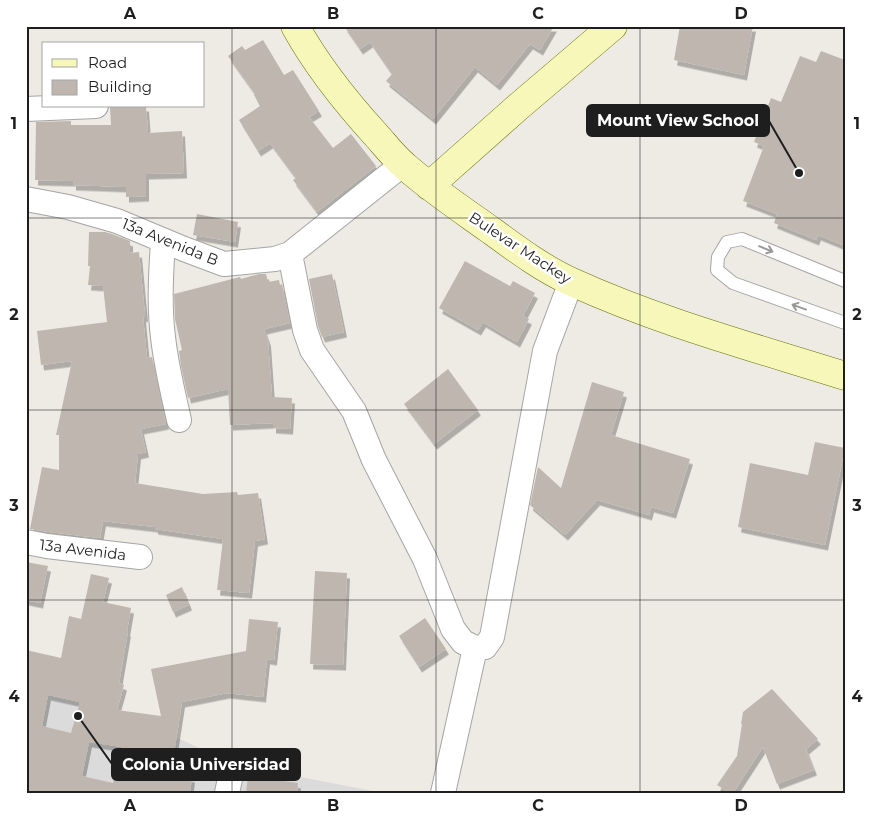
<svg xmlns="http://www.w3.org/2000/svg" width="871" height="819" font-family="Montserrat,sans-serif">
  <style>
    .residential { fill: #dcdbdb }
    .building { fill: #bfb6b0; fill-rule: evenodd; filter: url(#shadow) }
    .lines { fill: none; stroke-linecap: round; stroke-linejoin: round }
    .lane-casing { stroke: #a5a5a5; stroke-width: 14 }
    .street-casing { stroke: #a5a5a5; stroke-width: 26 }
    .secondary-casing { stroke: #687108; stroke-width: 29 }
    .lane { stroke: #fff; stroke-width: 12 }
    .street { stroke: #fff; stroke-width: 24 }
    .secondary { stroke: #f6f7b9; stroke-width: 28 }
    .oneway { stroke: #9a9a9a }
    .grid { fill: none; stroke: #1e1e1e; stroke-width: 1; stroke-opacity: 0.55 }
    .labels { text-anchor: middle; stroke-width: 5; stroke-linejoin: round; paint-order: stroke }
    .street-label { font-size: 15px; fill: #1e1e1e; stroke: #fff }
    .leader { fill: none; stroke: #1e1e1e; stroke-width: 2 }
    .callout-dot { fill: #1e1e1e; stroke: #fff; stroke-width: 2 }
    .callout { fill: #1e1e1e; stroke: #1e1e1e; stroke-width: 2 }
    .callout-label { font-size: 16px; text-anchor: middle; font-weight: bold; fill: #fff }
    .neatline { fill: none; stroke: #1e1e1e; stroke-width: 2 }
    .grid-label { font-size: 16px; text-anchor: middle; font-weight: bold; fill: #1e1e1e }
  </style>
  <defs>
    <filter id="shadow"><feDropShadow dx="3" dy="5.5" stdDeviation="0" flood-color="#0004"/></filter>
  </defs>
  <rect width="100%" height="100%" fill="#eeebe4"/>
  <path class="residential" d="M 26,667 L 233,764 L 383,793 L 26,793 Z"/>
  <path class="building" d="M 344,26 L 554,26 L 540,50 L 530,44 L 497,85 L 475,67 L 433,119 L 386,81 L 392,74 L 370,42 L 360,49 Z
    M 680,26 L 753,26 L 744,75 L 674,60 Z
    M 263,40 L 284,75 L 293,70 L 319,111 L 309,117 L 333,148 L 351,134 L 376,166 L 317,212 L 293,180 L 296,178 L 270,143 L 258,151 L 239,120 L 260,106 L 254,95 L 255,94 L 228,56 L 242,46 L 245,50 Z
    M 821,51 L 845,60 L 845,246 L 818,235 L 816,240 L 774,223 L 777,214 L 743,201 L 764,146 L 754,142 L 771,98 L 781,102 L 800,56 L 816,62 Z
    M 146,106 L 148,133 L 182,131 L 184,173 L 146,174 L 146,196 L 126,197 L 126,187 L 73,185 L 73,181 L 35,180 L 36,122 L 71,121 L 71,125 L 111,125 L 110,107 Z
    M 197,214 L 238,222 L 235,242 L 193,235 Z
    M 89,232 L 105,232 L 112,234 L 130,241 L 130,253 L 139,252 L 145,316 L 143,317 L 147,358 L 152,357 L 166,424 L 141,429 L 146,452 L 138,454 L 135,483 L 203,494 L 237,492 L 238,495 L 258,493 L 265,539 L 255,541 L 249,593 L 217,590 L 223,539 L 155,529 L 155,527 L 103,521 L 100,538 L 49,532 L 30,529 L 42,467 L 59,470 L 59,435 L 56,435 L 72,361 L 41,365 L 37,331 L 107,322 L 103,286 L 88,285 L 90,266 L 88,266 Z
    M 465,261 L 510,286 L 513,281 L 535,293 L 523,316 L 529,319 L 517,342 L 483,322 L 478,330 L 439,308 Z
    M 259,274 L 266,274 L 268,282 L 279,280 L 280,285 L 282,284 L 290,323 L 264,329 L 268,341 L 272,397 L 292,398 L 290,429 L 273,428 L 273,423 L 230,425 L 228,389 L 188,398 L 181,366 L 179,351 L 182,350 L 175,319 L 174,294 L 240,277 L 241,279 Z
    M 332,274 L 344,332 L 322,337 L 318,326 L 309,279 Z
    M 448,369 L 478,410 L 434,444 L 404,404 Z
    M 592,382 L 624,392 L 611,435 L 690,459 L 673,513 L 651,507 L 649,515 L 597,500 L 565,535 L 530,505 L 538,467 L 561,488 Z
    M 815,442 L 845,448 L 825,545 L 738,527 L 750,463 L 808,475 Z
    M 26,562 L 48,566 L 40,603 L 26,600 Z
    M 315,571 L 347,573 L 343,665 L 310,664 Z
    M 91,574 L 109,578 L 103,602 L 131,608 L 127,631 L 128,631 L 119,683 L 124,685 L 117,710 L 161,716 L 151,669 L 246,651 L 249,619 L 278,622 L 274,660 L 267,659 L 263,697 L 227,693 L 182,702 L 171,773 L 192,777 L 190,793 L 26,793 L 26,650 L 61,658 L 69,616 L 81,619 ZM 48,695 L 80,702 L 71,733 L 42,726 ZM 89,742 L 122,747 L 113,783 L 82,776 Z
    M 182,587 L 189,605 L 173,612 L 166,595 Z
    M 425,618 L 446,649 L 419,667 L 399,636 Z
    M 772,689 L 818,739 L 806,749 L 814,770 L 777,784 L 763,747 L 733,793 L 730,793 L 717,785 L 737,756 L 742,724 L 741,724 L 743,712 Z
    M 248,776 L 298,783 L 297,793 L 246,793 Z"/>
  <g class="lines">
    <defs>
      <path id="lane" d="M 845,281 L 742,239 L 727,242 L 718,257 L 717,270 L 733,283 L 845,323"/>
      <path id="street" d="M 26,109 L 96,106
        M 26,199 L 68,207 L 117,221 L 184,249 L 224,264 L 275,259 L 290,254 L 403,164
        M 163,241 C 161,272 159,306 163,337 C 166,365 173,393 179,420
        M 290,254 L 305,330 L 312,350 L 354,411 L 374,460 L 425,559 L 453,629 L 463,642 L 475,648 L 485,647 L 492,637 L 545,351 L 571,282
        M 26,542 L 47,546 L 140,557
        M 227,793 L 233,764
        M 443,793 L 475,648"/>
      <path id="secondary" d="M 295,26 C 317,66 345,101 376,135 C 385,145 394,157 405,166 C 431,189 461,209 489,229 C 515,248 543,269 572,282 C 660,322 753,347 845,376
        M 429,186 L 518,107 L 613,26"/>
    </defs>
    <use href="#lane" class="lane-casing"/>
    <use href="#street" class="street-casing"/>
    <use href="#secondary" class="secondary-casing"/>
    <use href="#lane" class="lane"/>
    <use href="#street" class="street"/>
    <use href="#secondary" class="secondary"/>
  </g>
  <defs><path id="oneway-shaft" d="M-6 0H5M1.5-3L5.5 0L1.5 3" fill="none" stroke-width="1.6" stroke-linecap="round" stroke-linejoin="round" transform="scale(1.25)"/></defs>
  <g class="oneway">
    <use href="#oneway-shaft" transform="translate(766 249) rotate(22)"/>
    <use href="#oneway-shaft" transform="translate(799 307) rotate(-160)"/>
  </g>
  <path class="grid" d="M 232,26 L 232,793M 436,26 L 436,793M 640,26 L 640,793M 26,218 L 845,218M 26,410 L 845,410M 26,600 L 845,600"/>
  <g class="labels">
    <g class="street-label">
      <text transform="translate(170 242) rotate(22)" y="5">13a Avenida B</text>
      <text transform="translate(520 248) rotate(33)" y="5">Bulevar Mackey</text>
      <text transform="translate(83 550) rotate(7)" y="5">13a Avenida</text>
    </g>
  </g>
  <path class="leader" d="M799 173L769 121M78 716L112 764"/>
  <g class="callout-dot">
    <circle cx="799" cy="173" r="5"/>
    <circle cx="78" cy="716" r="5"/>
  </g>
  <g class="callout">
    <rect x="587" y="105" width="182" height="31" rx="5"/>
    <rect x="112" y="749" width="188" height="31" rx="5"/>
  </g>
  <g class="callout-label">
    <text x="678" y="126">Mount View School</text>
    <text x="206" y="770">Colonia Universidad</text>
  </g>
  <rect width="871" height="819" fill="none" stroke="#ffffff" stroke-width="55"/>
  <rect x="42" y="42" width="162" height="65" fill="#ffffff" stroke="#a5a5a5"/>
  <rect x="52" y="59" width="25" height="8" fill="#f6f7b9" stroke="#a5a5a5"/>
  <text x="88" y="68" font-size="15" fill="#1e1e1e">Road</text>
  <rect x="52" y="80" width="25" height="15" fill="#bfb6b0" stroke="#a5a5a5"/>
  <text x="88" y="92" font-size="15" fill="#1e1e1e">Building</text>
  <rect x="28" y="28" width="816" height="764" class="neatline"/>
  <g class="grid-label">
    <text x="130" y="19">A</text>
    <text x="333" y="19">B</text>
    <text x="538" y="19">C</text>
    <text x="741" y="19">D</text>
    <text x="14" y="129">1</text>
    <text x="857" y="129">1</text>
    <text x="14" y="320">2</text>
    <text x="857" y="320">2</text>
    <text x="14" y="511">3</text>
    <text x="857" y="511">3</text>
    <text x="14" y="702">4</text>
    <text x="857" y="702">4</text>
    <text x="130" y="811">A</text>
    <text x="333" y="811">B</text>
    <text x="538" y="811">C</text>
    <text x="741" y="811">D</text>
  </g>
</svg>
